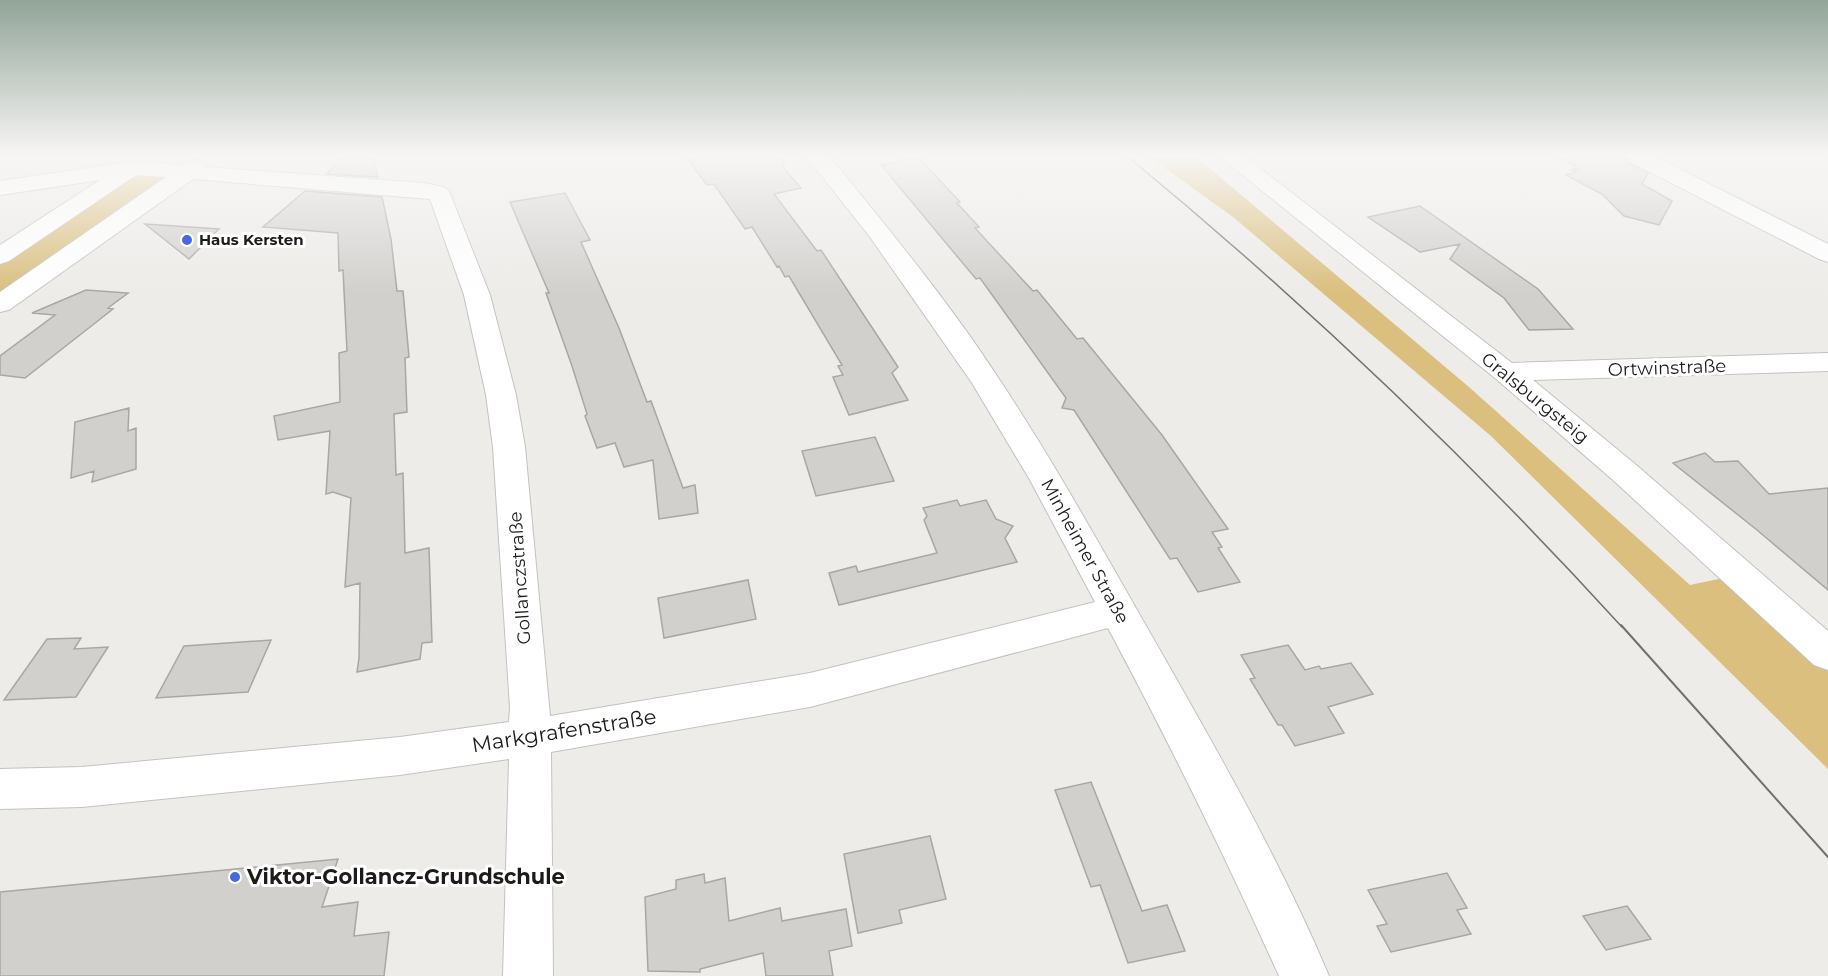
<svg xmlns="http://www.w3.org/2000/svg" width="1828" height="976" font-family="Montserrat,sans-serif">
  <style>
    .green { fill: #dabf7e }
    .building { fill: #d1d0cd; stroke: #a8a7a4; stroke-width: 1.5 }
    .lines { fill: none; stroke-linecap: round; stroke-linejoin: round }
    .minor-casing { stroke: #c4c2bf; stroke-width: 2 }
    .minor { fill: #fff; fill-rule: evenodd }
    .tram-far1 { stroke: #71706e; stroke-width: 1.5 }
    .tram { stroke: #71706e; stroke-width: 2 }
    .poi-dot { fill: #4769dc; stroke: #fff; stroke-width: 2 }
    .labels { text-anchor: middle; stroke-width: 6; stroke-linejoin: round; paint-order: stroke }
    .far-poi-label { font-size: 15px; font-weight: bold; fill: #1c1b1a; stroke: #fff; text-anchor: start }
    .street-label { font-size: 18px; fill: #1c1b1a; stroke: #fff }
    .near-street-label { font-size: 21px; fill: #1c1b1a; stroke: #fff }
    .near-poi-label { font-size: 21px; font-weight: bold; fill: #1c1b1a; stroke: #fff; text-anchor: start }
  </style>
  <rect width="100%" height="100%" fill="#edece9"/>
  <path class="green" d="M 1148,156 L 1195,156 L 1469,387 L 1690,585 L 1728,577 L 1828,669 L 1828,769 L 1491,436 L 1233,217 Z
    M 147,173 L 163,175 L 166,179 L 0,297 L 0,263 L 124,181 Z"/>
  <path class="building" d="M 346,156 L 373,156 L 378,177 L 326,174 Z
    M 685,156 L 783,156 L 784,168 L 801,188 L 774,194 L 817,251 L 821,250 L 898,367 L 892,373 L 908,400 L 849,415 L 833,377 L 843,375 L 838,366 L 842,365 L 789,276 L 785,277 L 779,266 L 777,267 L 752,227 L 745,229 L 714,184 L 707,185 Z
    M 1556,156 L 1624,156 L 1628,163 L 1648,173 L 1642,184 L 1672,201 L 1659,225 L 1624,216 L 1602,194 L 1566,175 L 1576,172 L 1571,170 L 1579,168 Z
    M 918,157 L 960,202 L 957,203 L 979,227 L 975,228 L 1033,291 L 1037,290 L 1077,339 L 1083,338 L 1162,435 L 1228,529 L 1212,532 L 1222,547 L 1218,548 L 1240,582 L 1198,592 L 1177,558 L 1170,559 L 1074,410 L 1062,408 L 1066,398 L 980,278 L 976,279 L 881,165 Z
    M 305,191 L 382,197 L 391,239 L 397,291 L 403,291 L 409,357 L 405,358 L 407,412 L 394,414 L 396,475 L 403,473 L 405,553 L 429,548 L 432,642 L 422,643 L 420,659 L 357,672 L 359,658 L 360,583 L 345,587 L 351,498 L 333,492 L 326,494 L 330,431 L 278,440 L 274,416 L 340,402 L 339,353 L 347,351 L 343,270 L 339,271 L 338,233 L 263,227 Z
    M 565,193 L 590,240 L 581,242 L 619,328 L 647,402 L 651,401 L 683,488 L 695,485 L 698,513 L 659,519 L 653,460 L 624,467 L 615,443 L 597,448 L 585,416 L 587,414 L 572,366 L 546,293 L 549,293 L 510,202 Z
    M 1420,206 L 1538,289 L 1573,329 L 1529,330 L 1504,298 L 1450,259 L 1460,244 L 1420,252 L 1368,217 Z
    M 145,224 L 219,229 L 189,259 Z
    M 86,290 L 128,293 L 108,308 L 113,309 L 25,378 L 0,375 L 0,356 L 55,315 L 32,313 Z
    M 129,408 L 128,431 L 136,428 L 136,469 L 92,482 L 94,471 L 71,478 L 75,422 Z
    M 875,437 L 894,481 L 816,496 L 802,451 Z
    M 1705,453 L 1715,462 L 1738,461 L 1769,494 L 1828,488 L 1828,590 L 1757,530 L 1673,463 Z
    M 957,500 L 960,506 L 986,500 L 996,519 L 1013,526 L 1005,538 L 1017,562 L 839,605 L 829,573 L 856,566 L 858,572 L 937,553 L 924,520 L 927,516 L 923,508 Z
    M 748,580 L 756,619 L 664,638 L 658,598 Z
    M 81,638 L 74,649 L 108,647 L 76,697 L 4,700 L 47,639 Z
    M 271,640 L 248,692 L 156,698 L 184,646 Z
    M 1288,645 L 1305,670 L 1319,666 L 1321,669 L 1351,663 L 1373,694 L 1328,707 L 1344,733 L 1295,746 L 1282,725 L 1278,725 L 1250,679 L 1255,678 L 1241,655 Z
    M 1091,782 L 1142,911 L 1167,905 L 1185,951 L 1128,963 L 1100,885 L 1091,887 L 1055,790 Z
    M 930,836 L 946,899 L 899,910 L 902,923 L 858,933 L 844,854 Z
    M 338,859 L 322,907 L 358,902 L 354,936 L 389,932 L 384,976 L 0,976 L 0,892 Z
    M 1447,873 L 1467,908 L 1457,910 L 1471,934 L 1391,952 L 1377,926 L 1387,924 L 1368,890 Z
    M 704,874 L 705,883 L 725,878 L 729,921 L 780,908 L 782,921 L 846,909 L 852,946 L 829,951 L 833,976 L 766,976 L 763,953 L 700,969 L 700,972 L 648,971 L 645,897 L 676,889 L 676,880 Z
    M 1627,906 L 1651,939 L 1606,950 L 1583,916 Z"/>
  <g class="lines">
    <defs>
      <path id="minor" d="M 806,156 L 829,156 C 887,227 949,302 999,379 C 1056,465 1106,556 1157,645 C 1218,752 1281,862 1329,976 L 1279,976 C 1226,858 1169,742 1108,628 L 810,707 L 551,752 L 553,976 L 503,976 L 509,759 L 400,775 L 82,807 L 0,809 L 0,769 L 82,767 L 400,737 L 509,722 L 510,708 L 493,447 L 486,395 L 464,295 L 430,199 L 193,179 L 9,310 L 0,312 L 0,292 L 166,177 L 136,175 L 9,261 L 0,264 L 0,245 L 100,180 L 0,195 L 0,181 L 135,161 L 183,165 L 195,160 L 203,162 L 206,167 L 424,183 L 444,187 L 449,191 L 490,295 L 516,395 L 525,447 L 550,716 L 810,673 L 1095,602 L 1030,480 L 972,383 L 870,237 Z
        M 1219,156 L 1244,156 L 1512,363 L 1828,353 L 1828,371 L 1533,380 L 1635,464 L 1828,631 L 1828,670 L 1814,665 L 1613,480 L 1495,378 Z
        M 1626,156 L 1654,156 L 1828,244 L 1828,262 L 1819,259 L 1629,161 Z"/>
    </defs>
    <use href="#minor" class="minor-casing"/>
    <use href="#minor" class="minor"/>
    <path class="tram-far1" d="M 1127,156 C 1303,301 1468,458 1622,627"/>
    <path class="tram" d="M 1621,625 L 1828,857"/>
  </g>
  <linearGradient id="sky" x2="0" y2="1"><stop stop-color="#92a498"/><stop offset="0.53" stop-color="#f7f6f5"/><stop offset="1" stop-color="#f7f6f5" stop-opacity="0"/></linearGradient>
  <rect width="1828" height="293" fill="url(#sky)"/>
  <g class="poi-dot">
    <circle cx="187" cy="240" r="6"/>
    <circle cx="235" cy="877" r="6"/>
  </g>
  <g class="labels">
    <g class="far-poi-label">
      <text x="199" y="245">Haus Kersten</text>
    </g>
    <g class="street-label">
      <text transform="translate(1667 368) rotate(-2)" y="6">Ortwinstraße</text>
      <text transform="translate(1535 398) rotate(39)" y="6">Gralsburgsteig</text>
      <text transform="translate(1085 551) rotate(61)" y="6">Minheimer Straße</text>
      <text transform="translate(520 578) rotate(-94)" y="6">Gollanczstraße</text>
    </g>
    <g class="near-street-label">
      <text transform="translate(564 731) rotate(-9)" y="7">Markgrafenstraße</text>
    </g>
    <g class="near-poi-label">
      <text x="247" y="884">Viktor-Gollancz-Grundschule</text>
    </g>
  </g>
</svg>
